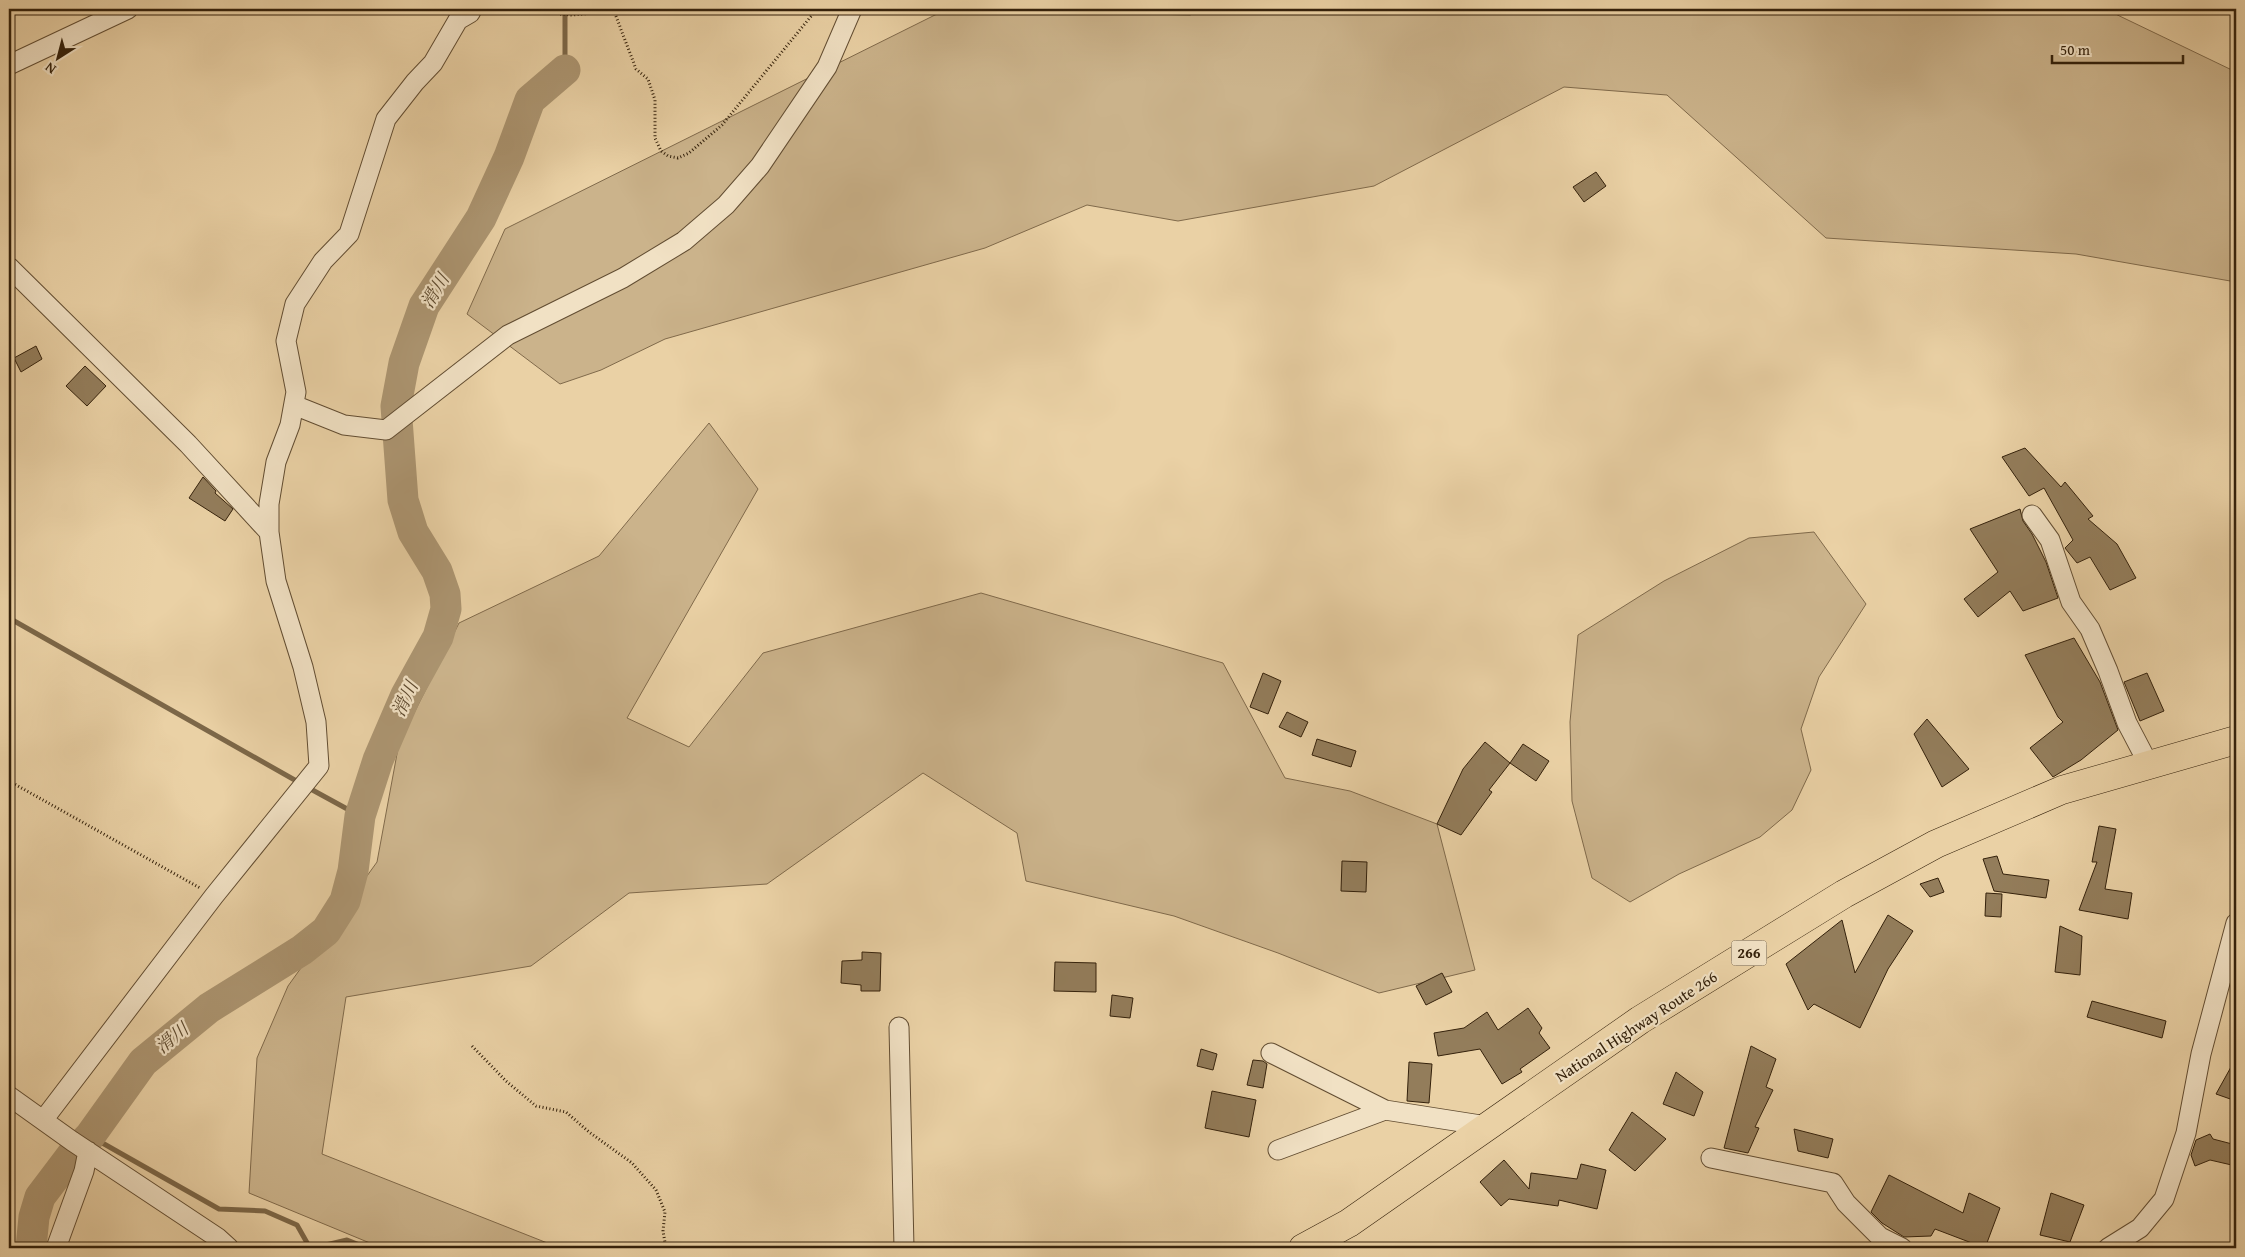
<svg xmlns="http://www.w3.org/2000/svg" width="2245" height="1257" font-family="'Gentium Book Plus','Noto Serif JP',serif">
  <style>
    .green { fill: #cbb38b; stroke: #806a4b }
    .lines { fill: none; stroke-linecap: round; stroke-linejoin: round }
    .stream { stroke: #7c6748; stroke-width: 5 }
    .river { stroke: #ac9571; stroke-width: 31 }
    .building { fill: #937d5b; stroke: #34210b }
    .minor-casing { stroke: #624d32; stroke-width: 21 }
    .trunk-casing { stroke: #34210b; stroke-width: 29 }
    .path { stroke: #34210b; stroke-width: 3; stroke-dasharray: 1 2.5; stroke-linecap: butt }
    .minor { stroke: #f1e1c4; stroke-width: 19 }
    .trunk { stroke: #ead1a5; stroke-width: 28 }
    .labels { text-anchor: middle; stroke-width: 4.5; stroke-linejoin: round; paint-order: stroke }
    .shield { fill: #f1e1c4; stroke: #6d5b42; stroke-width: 1 }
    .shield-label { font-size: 15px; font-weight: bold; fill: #34210b }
    .street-label { font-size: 16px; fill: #34210b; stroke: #f1e1c4 }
    .water-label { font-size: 18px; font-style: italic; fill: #5e4a2f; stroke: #f1e1c4 }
  </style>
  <rect width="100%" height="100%" fill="#ead1a5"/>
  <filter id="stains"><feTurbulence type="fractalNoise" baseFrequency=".004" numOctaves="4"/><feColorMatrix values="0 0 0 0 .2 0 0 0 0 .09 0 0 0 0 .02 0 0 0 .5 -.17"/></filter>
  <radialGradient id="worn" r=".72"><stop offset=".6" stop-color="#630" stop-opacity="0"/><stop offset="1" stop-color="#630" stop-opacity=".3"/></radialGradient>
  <path class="green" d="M 947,9 L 1190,15 L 1207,9 L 2105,9 L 2236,72 L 2236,282 L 2076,254 L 1826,238 L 1667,95 L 1564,87 L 1374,186 L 1178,221 L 1087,205 L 985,248 L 665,339 L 601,370 L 560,384 L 467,314 L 505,229 Z
    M 709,423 L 758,489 L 627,718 L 689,747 L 763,653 L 981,593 L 1223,663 L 1285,778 L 1350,791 L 1437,824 L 1475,970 L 1379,993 L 1278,953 L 1174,916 L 1026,881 L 1017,833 L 923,773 L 767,884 L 629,893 L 531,966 L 346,997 L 322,1154 L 560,1248 L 382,1248 L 249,1193 L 257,1058 L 288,986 L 377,862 L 399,743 L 459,623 L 599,556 Z
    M 1814,532 L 1866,604 L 1819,677 L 1801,729 L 1811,770 L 1792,810 L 1760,837 L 1679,874 L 1630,902 L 1592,878 L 1572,801 L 1570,722 L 1578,635 L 1664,581 L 1749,538 Z"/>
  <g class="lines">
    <path class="stream" d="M 565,9 L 565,70
      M 9,618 L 300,783
      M 307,787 L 360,816
      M 90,1136 L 219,1209 L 265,1211 L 297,1225 L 310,1248
      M 313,1248 L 347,1240 L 367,1248"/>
    <path class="river" d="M 31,1248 L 34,1217 L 40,1197 L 71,1156 L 90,1136 L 143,1062 L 209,1008 L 302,950 L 326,931 L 345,901 L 353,871 L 360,816 L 378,760 L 406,695 L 438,637 L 446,609 L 445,594 L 437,571 L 413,532 L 403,500 L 396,406 L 404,363 L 424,306 L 481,218 L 509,157 L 530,100 L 565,70"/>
  </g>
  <path class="building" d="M 1596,172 L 1606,186 L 1584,202 L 1573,187 Z
    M 36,346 L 42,359 L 21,372 L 14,358 Z
    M 85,366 L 106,386 L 87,406 L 66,386 Z
    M 2025,448 L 2061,487 L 2065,482 L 2093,516 L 2088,519 L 2117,544 L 2136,578 L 2110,590 L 2090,557 L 2077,563 L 2065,548 L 2073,540 L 2044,488 L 2029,496 L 2002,457 Z
    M 203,477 L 216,491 L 215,493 L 233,509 L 225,521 L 189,498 Z
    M 2020,509 L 2023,521 L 2032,534 L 2046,562 L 2058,598 L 2023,611 L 2010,591 L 1978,617 L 1964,599 L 1998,572 L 1970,529 Z
    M 2074,638 L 2100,682 L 2118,730 L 2081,760 L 2053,777 L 2030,748 L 2063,722 L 2058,717 L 2025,655 Z
    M 1263,673 L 1281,681 L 1268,714 L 1250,707 Z
    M 2147,673 L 2164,711 L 2140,721 L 2124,682 Z
    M 1287,712 L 1308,722 L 1301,737 L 1279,727 Z
    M 1927,719 L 1969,769 L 1942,787 L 1914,734 Z
    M 1317,739 L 1356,751 L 1351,767 L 1312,755 Z
    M 1485,742 L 1510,763 L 1489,790 L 1492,792 L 1461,835 L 1437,824 L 1463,769 Z
    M 1523,744 L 1549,761 L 1536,781 L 1510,763 Z
    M 2099,826 L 2116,829 L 2105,889 L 2132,893 L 2128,919 L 2079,910 L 2097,862 L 2092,862 Z
    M 1997,856 L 2003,874 L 2049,880 L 2046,898 L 1994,891 L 1983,859 Z
    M 1342,861 L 1367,862 L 1366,892 L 1341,891 Z
    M 1938,878 L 1944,892 L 1930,897 L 1920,884 Z
    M 1986,893 L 2002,894 L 2001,917 L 1985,916 Z
    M 1888,915 L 1913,931 L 1888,969 L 1860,1028 L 1814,1004 L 1808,1010 L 1786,964 L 1842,920 L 1855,973 Z
    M 2060,926 L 2082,936 L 2080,975 L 2055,972 Z
    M 862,952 L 881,953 L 880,991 L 861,991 L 861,985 L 841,983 L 842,961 L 862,960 Z
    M 1055,962 L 1096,963 L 1096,992 L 1054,991 Z
    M 1442,973 L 1452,992 L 1426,1005 L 1416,986 Z
    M 1112,995 L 1133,998 L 1130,1018 L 1110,1016 Z
    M 2092,1001 L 2166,1021 L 2162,1038 L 2087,1017 Z
    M 1528,1008 L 1542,1028 L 1539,1033 L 1550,1048 L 1520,1069 L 1522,1072 L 1502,1084 L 1480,1049 L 1438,1056 L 1434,1033 L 1464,1028 L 1487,1012 L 1498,1030 Z
    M 1751,1046 L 1776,1059 L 1766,1087 L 1773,1090 L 1755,1127 L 1759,1128 L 1748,1153 L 1724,1148 Z
    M 1201,1049 L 1217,1054 L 1213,1070 L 1197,1066 Z
    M 2236,1058 L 2236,1101 L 2216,1094 Z
    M 1253,1060 L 1263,1061 L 1267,1064 L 1263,1088 L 1247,1085 Z
    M 1409,1062 L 1432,1064 L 1429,1103 L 1407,1101 Z
    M 1676,1072 L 1703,1092 L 1694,1116 L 1663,1104 Z
    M 1212,1091 L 1256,1100 L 1249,1137 L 1205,1128 Z
    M 1632,1112 L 1666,1139 L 1635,1171 L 1609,1150 Z
    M 1794,1129 L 1833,1139 L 1828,1158 L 1798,1151 Z
    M 2210,1134 L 2213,1139 L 2236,1145 L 2236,1166 L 2210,1160 L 2195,1166 L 2191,1155 L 2196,1140 Z
    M 1504,1160 L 1529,1189 L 1531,1173 L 1577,1179 L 1581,1164 L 1606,1170 L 1597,1209 L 1559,1200 L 1558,1206 L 1509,1199 L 1501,1206 L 1480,1182 Z
    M 1889,1175 L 1963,1213 L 1969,1193 L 2000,1208 L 1985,1248 L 1935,1229 L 1931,1236 L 1904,1237 L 1882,1223 L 1871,1212 Z
    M 2051,1193 L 2084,1205 L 2070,1242 L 2040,1235 Z"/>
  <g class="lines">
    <defs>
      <path id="minor" d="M 9,65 L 128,9
        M 9,267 L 188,444 L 269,532
        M 294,405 L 344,425 L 386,430 L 508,335 L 623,278 L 684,241 L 726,205 L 760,166 L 827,67 L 852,9
        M 2032,515 L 2050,540 L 2071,602 L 2090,629 L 2108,671 L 2127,723 L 2149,765
        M 899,1027 L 904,1248
        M 1271,1053 L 1385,1110 L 1278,1150 L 1385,1110 L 1487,1126
        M 9,1096 L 72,1141 L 218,1238 L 229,1248
        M 44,1119 L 214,896 L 319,766 L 316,722 L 303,667 L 276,581 L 269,532 L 269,504 L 276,462 L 290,425 L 296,392 L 286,341 L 295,304 L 323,261 L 349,234 L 386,119 L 415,82 L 433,63 L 458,20 L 470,13 L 472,9
        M 1711,1158 L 1833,1183 L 1846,1203 L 1880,1237 L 1902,1248
        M 56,1248 L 84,1171 L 88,1151
        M 2108,1248 L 2140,1228 L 2164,1199 L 2186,1133 L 2201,1054 L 2236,923"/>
      <path id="trunk" d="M 1303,1248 L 1349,1223 L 1640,1020 L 1844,894 L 1936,844 L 2062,790 L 2236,740"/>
    </defs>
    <use href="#minor" class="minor-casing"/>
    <use href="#trunk" class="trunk-casing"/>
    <path class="path" d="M 556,9 L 559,14 L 572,15 L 614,11 L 636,69 L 648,79 L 655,100 L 655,138 L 661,151 L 668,156 L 678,158 L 689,153 L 722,125 L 817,9
      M 9,781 L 200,888
      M 472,1046 L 506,1081 L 536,1106 L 566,1112 L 589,1132 L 632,1163 L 656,1190 L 665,1212 L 663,1231 L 666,1248"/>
    <use href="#minor" class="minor"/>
    <use href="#trunk" class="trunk"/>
  </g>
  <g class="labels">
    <rect class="shield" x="1731.5" y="940.5" width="35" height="25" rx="4"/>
    <g class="shield-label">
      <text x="1749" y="958">266</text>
    </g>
    <g class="street-label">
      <text transform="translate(1636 1026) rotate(-33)" y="6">National Highway Route 266</text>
    </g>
    <g class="water-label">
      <text transform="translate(435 291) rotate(-59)" y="6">滑川</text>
      <text transform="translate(405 699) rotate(-65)" y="6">滑川</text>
      <text transform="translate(172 1038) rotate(-39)" y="6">滑川</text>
    </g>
  </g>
  <rect width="2245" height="1257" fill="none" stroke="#ead1a5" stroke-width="30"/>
  <rect x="10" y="10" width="2225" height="1237" fill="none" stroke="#34210b" stroke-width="2.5"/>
  <rect x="15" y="15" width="2215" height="1227" fill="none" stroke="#34210b"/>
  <g transform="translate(58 58) rotate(216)" stroke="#f1e1c4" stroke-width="4" paint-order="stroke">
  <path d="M0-4L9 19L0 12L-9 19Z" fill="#34210b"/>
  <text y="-8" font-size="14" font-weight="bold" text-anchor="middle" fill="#34210b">N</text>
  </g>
  <path d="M2052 55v8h131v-8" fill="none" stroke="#34210b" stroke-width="2.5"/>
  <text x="2060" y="55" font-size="15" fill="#34210b" stroke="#f1e1c4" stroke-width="4" paint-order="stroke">50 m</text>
  <rect width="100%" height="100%" filter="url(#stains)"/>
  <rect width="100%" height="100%" fill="url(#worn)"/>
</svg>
